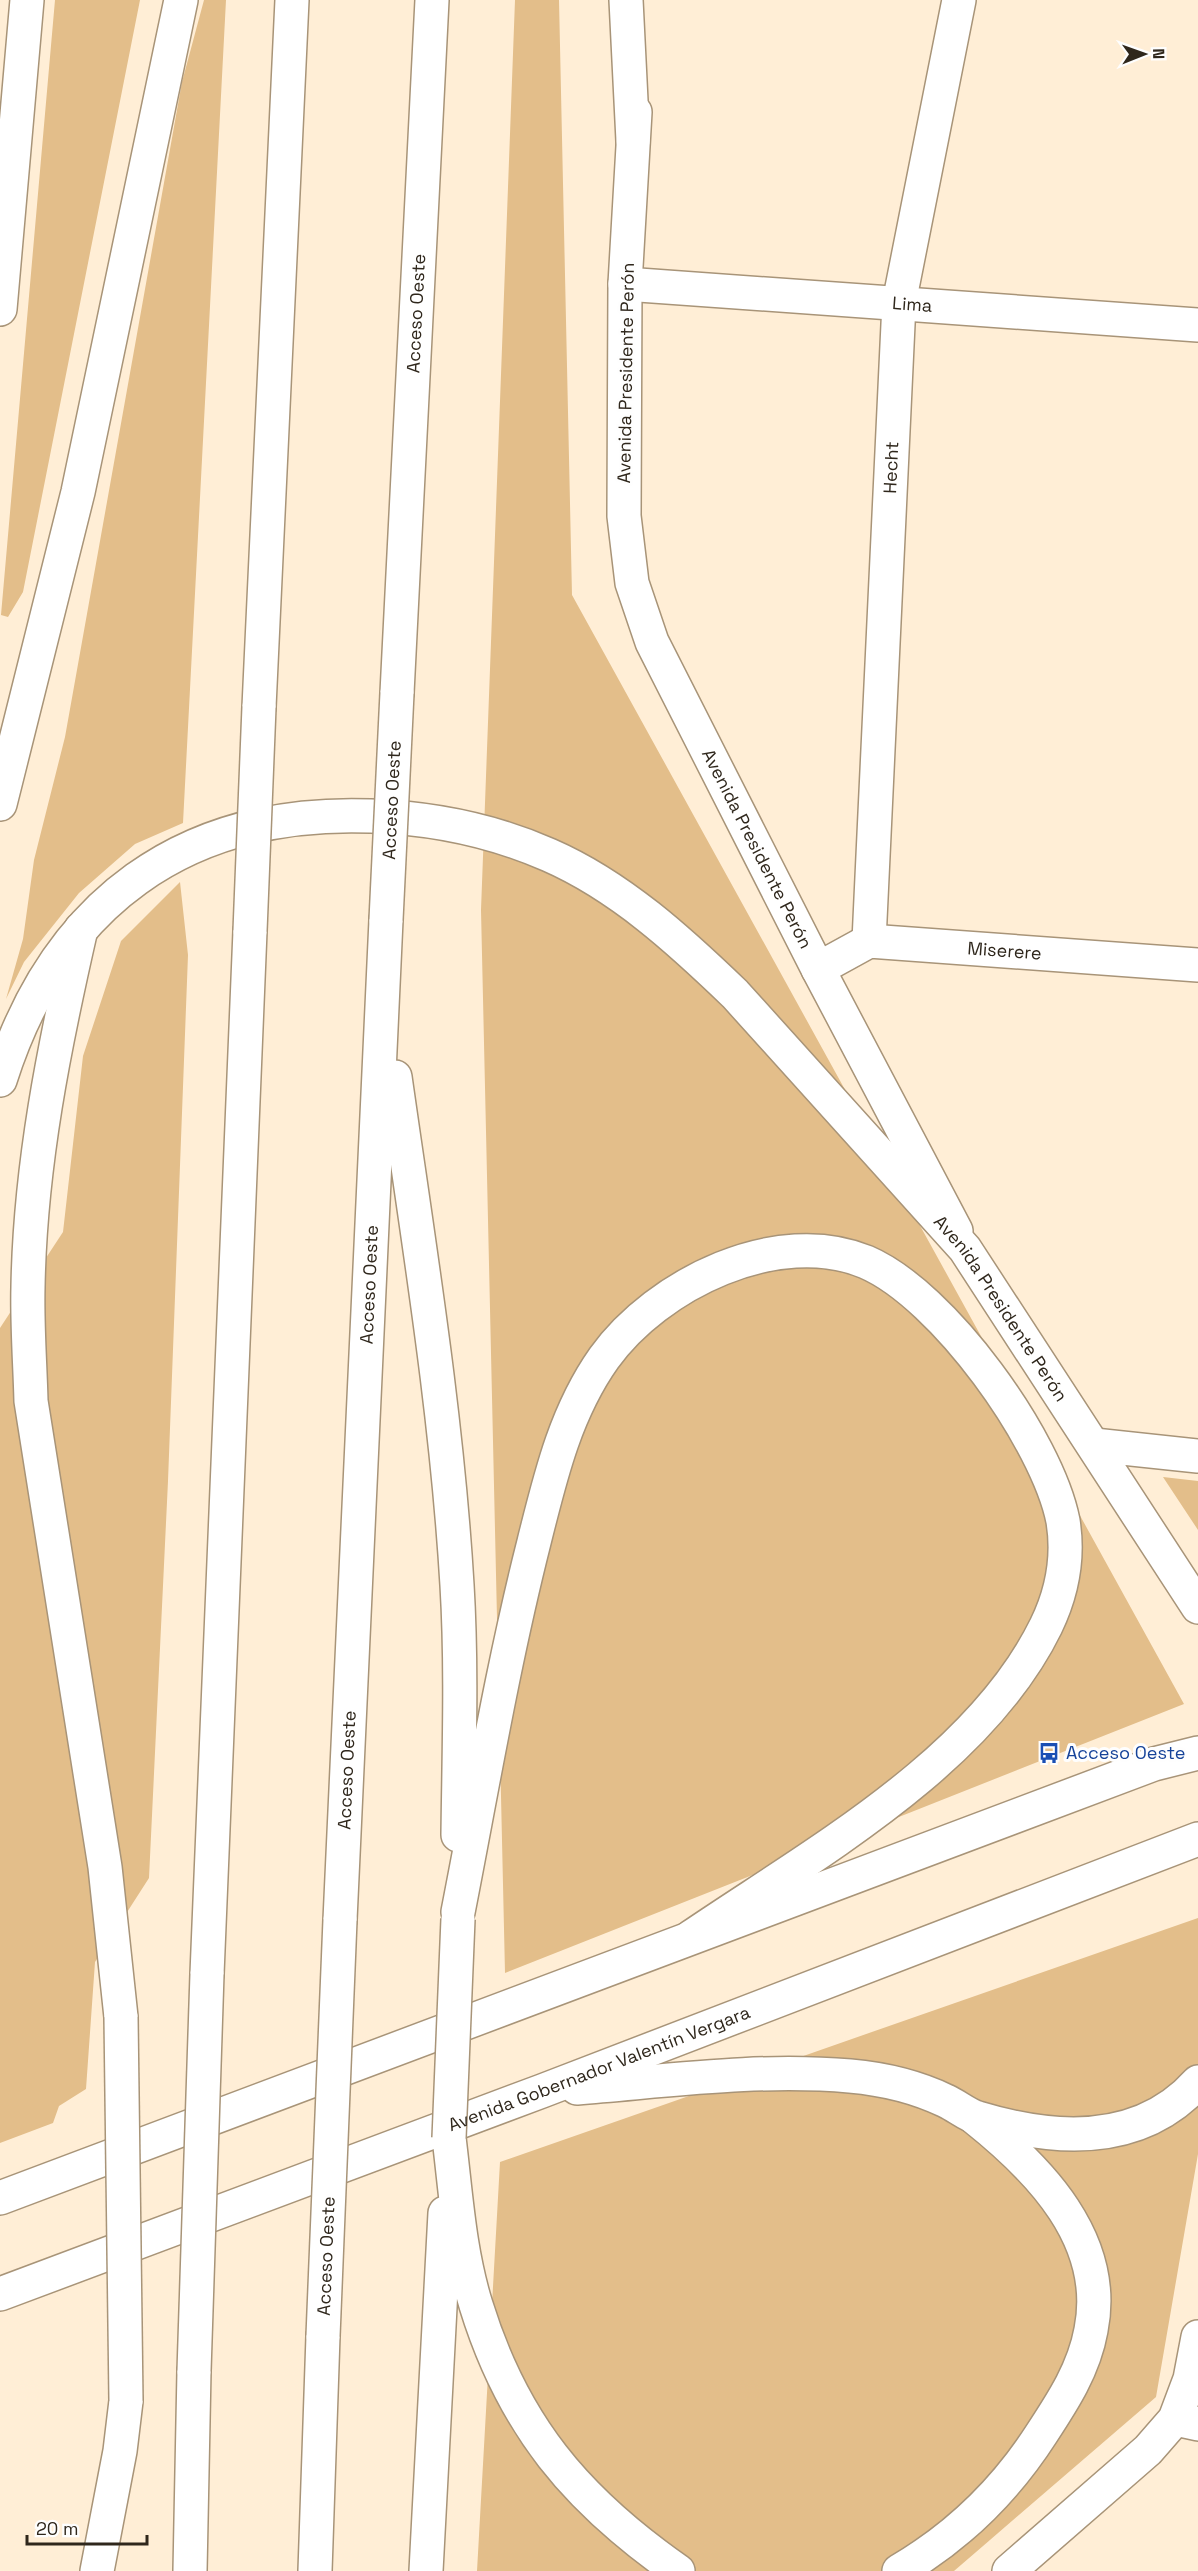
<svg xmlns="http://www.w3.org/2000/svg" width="1198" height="2571" font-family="'Space Grotesk',sans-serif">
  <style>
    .green { fill: #e3be8a }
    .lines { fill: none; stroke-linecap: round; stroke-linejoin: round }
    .minor-casing { stroke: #a89478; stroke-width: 36 }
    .major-casing { stroke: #a89478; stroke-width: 36 }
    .highway-casing { stroke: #a89478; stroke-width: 36 }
    .minor { stroke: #fff; stroke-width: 33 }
    .major { stroke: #fff; stroke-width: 33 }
    .highway { stroke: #fff; stroke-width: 33 }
    .highway-bridge-casing { stroke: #a89478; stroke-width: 36; stroke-linecap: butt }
    .highway-bridge { stroke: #fff; stroke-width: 33 }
    .labels { text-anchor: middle; stroke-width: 6; stroke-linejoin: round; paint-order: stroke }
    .street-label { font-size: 18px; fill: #2f271c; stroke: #fefefe }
    .transit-label { font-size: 18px; fill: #164399; stroke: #fefefe; text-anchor: start }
  </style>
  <rect width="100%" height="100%" fill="#ffeed6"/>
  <path class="green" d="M 55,0 L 140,0 L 23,592 L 8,617 L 1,615 Z
    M 204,0 L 226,0 L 183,823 L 135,844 L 79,893 L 24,962 L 6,999 L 23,939 L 34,860 L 65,737 L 182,82 Z
    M 515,0 L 559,0 L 572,595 L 1184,1704 L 505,1973 L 481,910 Z
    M 180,882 L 188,955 L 168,1481 L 149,1878 L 95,1962 L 86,2089 L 59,2106 L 53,2123 L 0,2143 L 0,1328 L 63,1232 L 83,1056 L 121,941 Z
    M 1163,1477 L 1198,1481 L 1198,1530 Z
    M 1198,1918 L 1198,2154 L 1156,2397 L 954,2571 L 477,2571 L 500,2162 Z"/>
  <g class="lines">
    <defs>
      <g id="minor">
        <path id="s1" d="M 635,112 L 625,284 L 624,516 L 632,583 L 652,642 L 818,969 L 956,1231"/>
        <path id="s2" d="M 625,284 L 1198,325"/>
        <path d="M 0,309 L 27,0"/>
        <path id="s3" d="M 869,941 L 899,303 L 959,0"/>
        <path id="s4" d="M 818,969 L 869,941 L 1198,965"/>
        <path d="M 1094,1445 L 1198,1456"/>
        <path d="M 1175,2419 L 1198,2424"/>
      </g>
      <g id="major">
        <path id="s5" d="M 0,1080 C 56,903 184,809 371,816 C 433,818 492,830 549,855 C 620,886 680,941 735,994 L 965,1249 L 1198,1607"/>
        <path d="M 577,2088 C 667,2081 759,2068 850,2076 C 884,2079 915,2086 946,2101 C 957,2106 967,2115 978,2118 C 1054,2141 1140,2147 1198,2082"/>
        <path d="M 0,2198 L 1154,1764 L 1198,1753"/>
        <path id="s6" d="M 0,2294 L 542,2091 L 1198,1839"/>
        <path d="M 1009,2571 L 1148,2450 L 1175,2419 L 1190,2379 L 1198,2337"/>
      </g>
      <g id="highway">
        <path d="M 626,0 L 633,141"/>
        <path id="s7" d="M 397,693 L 432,0"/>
        <path d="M 259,707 L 292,0"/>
        <path d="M 0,804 L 78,492 L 181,0"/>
        <path d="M 81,929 C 54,1047 30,1166 28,1287 C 27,1325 30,1363 31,1401 L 105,1867 L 121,2017"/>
        <path d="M 395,1077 C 419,1246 447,1415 457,1585 C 462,1668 459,1752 458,1835"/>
        <path d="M 458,1912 C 482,1789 503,1664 534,1542 C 550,1478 565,1413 604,1358 C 657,1284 778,1225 866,1262 C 943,1295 1047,1440 1063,1521 C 1069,1558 1062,1593 1046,1626 C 979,1763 813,1854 691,1937"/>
        <path id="s8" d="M 340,1920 L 386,920"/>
        <path d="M 207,1974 L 250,931"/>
        <path d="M 449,2138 C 456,2194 459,2251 476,2305 C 513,2425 576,2500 678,2571"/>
        <path d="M 97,2571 L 120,2451 L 126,2401"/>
        <path d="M 190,2571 L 194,2371"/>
        <path d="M 315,2571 L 323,2336"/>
        <path d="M 426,2571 L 445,2213"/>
        <path d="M 899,2571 C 957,2537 1006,2489 1042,2433 C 1063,2401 1084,2369 1091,2330 C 1109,2240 1039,2169 975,2118"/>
      </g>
    </defs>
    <use href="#minor" class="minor-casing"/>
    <use href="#major" class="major-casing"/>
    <use href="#highway" class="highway-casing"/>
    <use href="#minor" class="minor"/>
    <use href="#major" class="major"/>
    <use href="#highway" class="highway"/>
    <defs>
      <g id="highway-bridge">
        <path id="s9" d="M 386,920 L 397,693"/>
        <path d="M 250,931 L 259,707"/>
        <path d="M 121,2017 L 126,2401"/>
        <path d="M 449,2138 L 458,1919"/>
        <path id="s10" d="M 323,2336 L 340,1920"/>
        <path d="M 194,2371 L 207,1974"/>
      </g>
    </defs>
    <use href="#highway-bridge" class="highway-bridge-casing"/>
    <use href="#highway-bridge" class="highway-bridge"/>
  </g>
  <defs>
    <symbol id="bus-bare" viewBox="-9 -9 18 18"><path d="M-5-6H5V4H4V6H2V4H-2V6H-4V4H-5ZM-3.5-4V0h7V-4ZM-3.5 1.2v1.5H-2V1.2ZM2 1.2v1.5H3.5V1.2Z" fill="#1a4fb4" stroke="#fefefe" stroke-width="2.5" paint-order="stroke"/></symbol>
  </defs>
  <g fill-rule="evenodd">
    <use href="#bus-bare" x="1034" y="1738" width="30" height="30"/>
  </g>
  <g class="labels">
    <g class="street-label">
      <text dy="6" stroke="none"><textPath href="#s2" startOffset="288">Lima</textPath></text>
      <text dy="6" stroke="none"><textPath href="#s7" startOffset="380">Acceso Oeste</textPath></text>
      <text transform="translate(626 373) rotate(-89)" y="6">Avenida Presidente Perón</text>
      <text dy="6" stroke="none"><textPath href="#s3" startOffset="474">Hecht</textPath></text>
      <text dy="6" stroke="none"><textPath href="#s9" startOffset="120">Acceso Oeste</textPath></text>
      <text dy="6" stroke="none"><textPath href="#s1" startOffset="766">Avenida Presidente Perón</textPath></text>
      <text dy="6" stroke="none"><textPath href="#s4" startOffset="194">Miserere</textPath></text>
      <text dy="6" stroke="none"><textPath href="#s8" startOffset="636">Acceso Oeste</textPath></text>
      <text dy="6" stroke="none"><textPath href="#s5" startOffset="1324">Avenida Presidente Perón</textPath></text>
      <text dy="6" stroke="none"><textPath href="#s8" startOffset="150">Acceso Oeste</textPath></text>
      <text dy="6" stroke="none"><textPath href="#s6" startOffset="640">Avenida Gobernador Valentín Vergara</textPath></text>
      <text dy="6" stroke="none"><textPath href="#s10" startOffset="80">Acceso Oeste</textPath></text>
    </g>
    <g class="transit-label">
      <text x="1066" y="1759">Acceso Oeste</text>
    </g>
  </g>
  <g transform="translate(1144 54) rotate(89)" stroke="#fefefe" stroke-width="4.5" paint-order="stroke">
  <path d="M0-4.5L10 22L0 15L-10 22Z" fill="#2f271c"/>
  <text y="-9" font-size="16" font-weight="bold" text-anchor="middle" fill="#2f271c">N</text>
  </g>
  <path d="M27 2535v9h120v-9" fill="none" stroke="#2f271c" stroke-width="3"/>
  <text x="36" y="2535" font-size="18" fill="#2f271c" stroke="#fefefe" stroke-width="4.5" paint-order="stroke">20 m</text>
</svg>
